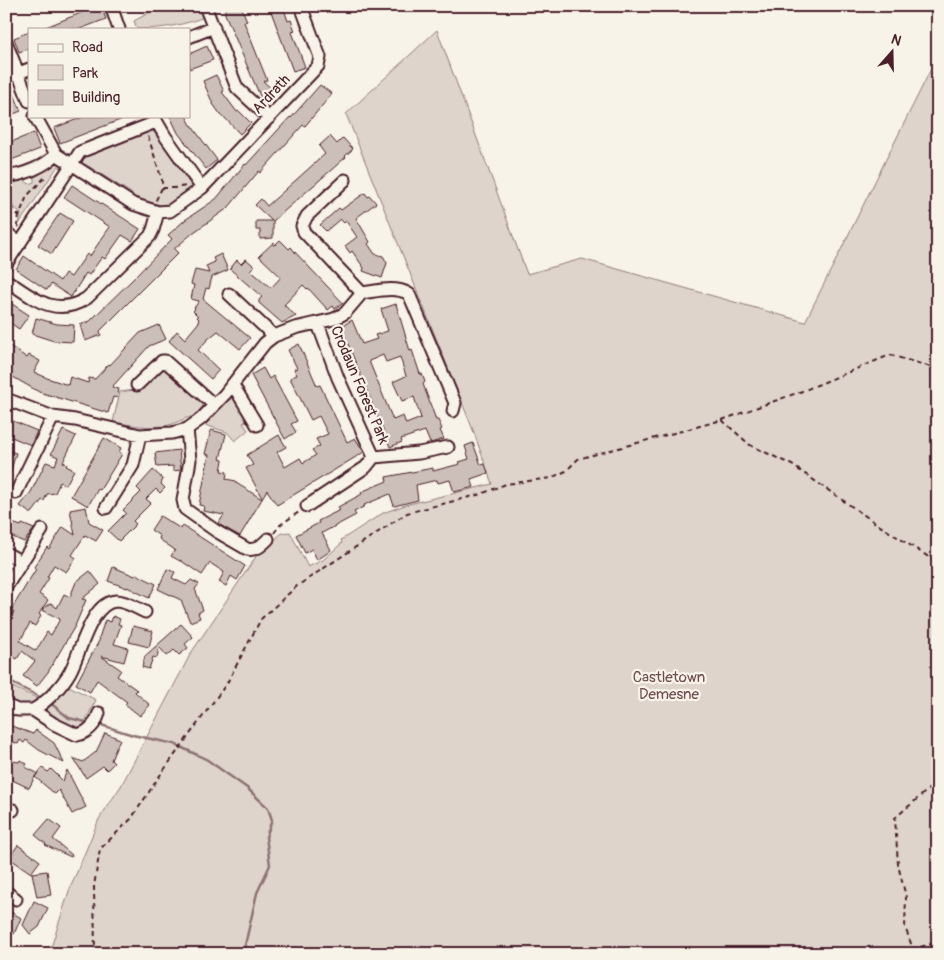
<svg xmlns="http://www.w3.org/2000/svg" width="944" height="960" font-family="Pangolin,sans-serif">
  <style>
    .green { fill: #ded4cc; stroke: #947a7c }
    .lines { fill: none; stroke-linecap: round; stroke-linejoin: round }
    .stream { stroke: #8e7275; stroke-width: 2.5 }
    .building { fill: #ccbfb9; stroke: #4a1f2b; fill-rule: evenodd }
    .minor-casing { stroke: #4a1f2b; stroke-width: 15 }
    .path { stroke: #4a1f2b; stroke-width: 2; stroke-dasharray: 5 4; stroke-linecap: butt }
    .minor { stroke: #f7f3e8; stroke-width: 11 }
    .labels { text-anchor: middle; stroke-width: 4.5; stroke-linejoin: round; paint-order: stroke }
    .street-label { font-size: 15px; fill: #4a1f2b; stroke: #f7f3e8 }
    .park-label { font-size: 15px; fill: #6f4c53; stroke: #f7f3e8 }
  </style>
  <rect width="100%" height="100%" fill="#f7f3e8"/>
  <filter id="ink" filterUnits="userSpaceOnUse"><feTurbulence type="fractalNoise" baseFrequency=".02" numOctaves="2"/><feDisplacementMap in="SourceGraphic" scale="10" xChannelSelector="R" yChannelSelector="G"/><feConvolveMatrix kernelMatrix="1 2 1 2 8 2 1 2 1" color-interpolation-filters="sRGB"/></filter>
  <g filter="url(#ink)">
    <path class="green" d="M 161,6 L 203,6 L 207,16 C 184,25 162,29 137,29 L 134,21 Z
      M 437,30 L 527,274 L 582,259 L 805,322 L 938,55 L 938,954 L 49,954 L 69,891 L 99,819 L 121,786 L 191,653 L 257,555 L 282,533 L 290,532 L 308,567 L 323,560 L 342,543 L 341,540 L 383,513 L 405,505 L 492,484 L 473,430 L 346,114 Z
      M 150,130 L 154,132 L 192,187 L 168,207 L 163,208 L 131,198 L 131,193 L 88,166 L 84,167 L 81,163 L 85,155 Z
      M 56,160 L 64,165 L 63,169 L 58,166 L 19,224 L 21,214 L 6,197 L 6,181 L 22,178 L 29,184 L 34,182 L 34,175 Z
      M 164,367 L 205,403 L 195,417 C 186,416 178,423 169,425 C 151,429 131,425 113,422 L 120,392 L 134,390 Z
      M 232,398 L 236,399 L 248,413 L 247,420 L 243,423 L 248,430 L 235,441 L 227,432 L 205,425 L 226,401 Z
      M 6,684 L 39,699 C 27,707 18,709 6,698 Z
      M 67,685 L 96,700 L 83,726 C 69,729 56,719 45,712 L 47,706 Z"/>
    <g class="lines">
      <path class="stream" d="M 6,680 L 42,698
        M 49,702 L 69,718 L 90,723
        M 98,724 L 133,735 L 174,744 L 206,759 L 247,788 L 268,808 L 272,820 L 266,837 L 270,865 L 257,893 L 243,954"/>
    </g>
    <path class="building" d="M 98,6 L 101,6 L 106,19 L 80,29 L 41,29 Z
      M 229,6 L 241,6 L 247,21 L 244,22 L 267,80 L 263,81 L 274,91 L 265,101 L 260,96 L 225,14 L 225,8 Z
      M 269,6 L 283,6 L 288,21 L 291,20 L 295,31 L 292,32 L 305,67 L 293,71 Z
      M 29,32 L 29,49 L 19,52 L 14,38 Z
      M 207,46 L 213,60 L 189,69 L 189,54 Z
      M 216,75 L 224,91 L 222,92 L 237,112 L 239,111 L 251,123 L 240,134 L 224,117 L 223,118 L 213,104 L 203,81 Z
      M 320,85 L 332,94 L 305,126 L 303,125 L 260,173 L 259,171 L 228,208 L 194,232 L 174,249 L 178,253 L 100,331 L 101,335 L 85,341 L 80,325 L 90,321 L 132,280 L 172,239 L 168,235 L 185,220 L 216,199 L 245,164 L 246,165 L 290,117 L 291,118 Z
      M 14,94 L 21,111 L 6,117 L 6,99 L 8,98 L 8,96 Z
      M 86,116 L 127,116 L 128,117 L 60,143 L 54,128 Z
      M 170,116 L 186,116 L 191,125 L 217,160 L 206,169 L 178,133 Z
      M 34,133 L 40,149 L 6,162 L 6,144 Z
      M 330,136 L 337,144 L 343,138 L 353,149 L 345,156 L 346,157 L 273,221 L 273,238 L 260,239 L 260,230 L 256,230 L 256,221 L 272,221 L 255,205 L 261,199 L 267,206 L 325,154 L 319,146 Z
      M 72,185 L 140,229 L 132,241 L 122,235 L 105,259 L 102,257 L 89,275 L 86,273 L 71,297 L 51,284 L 47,290 L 16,269 L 24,256 L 60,281 L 65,273 L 71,277 L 87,254 L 90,256 L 98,244 L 110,227 L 64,197 Z
      M 365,193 L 368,197 L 370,196 L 376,203 L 356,218 L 370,242 L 368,244 L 375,254 L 383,256 L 387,263 L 382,278 L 363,271 L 364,268 L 352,251 L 350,253 L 345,246 L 357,237 L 346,221 L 344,223 L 340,219 L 326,231 L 320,225 L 339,208 L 341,210 Z
      M 60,213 L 73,221 L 52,254 L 38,245 Z
      M 280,240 L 289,249 L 291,247 L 294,251 L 343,303 L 335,309 L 333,306 L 328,310 L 308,288 L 307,289 L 303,285 L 284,305 L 296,316 L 282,323 L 259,303 L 259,300 L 262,297 L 230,269 L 237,260 L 241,264 L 246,259 L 254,266 L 250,270 L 271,288 L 281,277 L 259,256 L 274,242 L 274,246 Z
      M 221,254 L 228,270 L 212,277 L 209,289 L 206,288 L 203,299 L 250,338 L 240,349 L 218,331 L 208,339 L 198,350 L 219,370 L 211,379 L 169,341 L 177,331 L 185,339 L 199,322 L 198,321 L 199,319 L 197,317 L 198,316 L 193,311 L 195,309 L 194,308 L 199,301 L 191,299 L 194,285 L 191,284 L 195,270 L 209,273 L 206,266 L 215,262 L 213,258 Z
      M 6,300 L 29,315 L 19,329 L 6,320 Z
      M 396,304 L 410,351 L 412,350 L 420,374 L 422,374 L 425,382 L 423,384 L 436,420 L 438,420 L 442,429 L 440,430 L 444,439 L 434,442 L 430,443 L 425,431 L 401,439 L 402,442 L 390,447 L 343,332 L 345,331 L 342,326 L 352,320 L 362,344 L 377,339 L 375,335 L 388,331 L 381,309 ZM 383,355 L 386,362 L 400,357 L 406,376 L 393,382 L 402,401 L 414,397 L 421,418 L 406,424 L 403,416 L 393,420 L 369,361 Z
      M 36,318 L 57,324 L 74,325 L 73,342 L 54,341 L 32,334 Z
      M 159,325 L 166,339 L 149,346 L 112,387 L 119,389 L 117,398 L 113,397 L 108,413 L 39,392 L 6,373 L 6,352 L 10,346 L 27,358 L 29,355 L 40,361 L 34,372 L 47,378 L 68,385 L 70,377 L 88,383 L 89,378 L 95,379 L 109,364 L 110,365 L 140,333 Z
      M 299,344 L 317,386 L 320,385 L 347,442 L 355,438 L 364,452 L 277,505 L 267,490 L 262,498 L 246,468 L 253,465 L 247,455 L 279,435 L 286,447 L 277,452 L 285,467 L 300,458 L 303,463 L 316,455 L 312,450 L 320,446 L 316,439 L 328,434 L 319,416 L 311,420 L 290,378 L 297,375 L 294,369 L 297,368 L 288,350 Z
      M 263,368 L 269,379 L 273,376 L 297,421 L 291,424 L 296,432 L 285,439 L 251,375 Z
      M 6,418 L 37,431 L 31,445 L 9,436 L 9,435 L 6,433 Z
      M 63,430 L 76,436 L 63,462 L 67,464 L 66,466 L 74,470 L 66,485 L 60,482 L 55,493 L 47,494 L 44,501 L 42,500 L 32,513 L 30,513 L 20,506 L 31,492 L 46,462 L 55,465 L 58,457 L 51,454 Z
      M 211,430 L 226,434 L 220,459 L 223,460 L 221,471 L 227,472 L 226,479 L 236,481 L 236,483 L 262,499 L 240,536 L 218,524 L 224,515 L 203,511 L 204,506 L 199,505 L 209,455 L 205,454 Z
      M 104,438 L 121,448 L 119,452 L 122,454 L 100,490 L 98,489 L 88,506 L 71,496 Z
      M 473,443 L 481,465 L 485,464 L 488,473 L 471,479 L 474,487 L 454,492 L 450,480 L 438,483 L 437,480 L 416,485 L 418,500 L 394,506 L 390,494 L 364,505 L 365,506 L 354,512 L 356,515 L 322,533 L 331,550 L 326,554 L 317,560 L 312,549 L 305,553 L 296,535 L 319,523 L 318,521 L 340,510 L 338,507 L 362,494 L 361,492 L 387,481 L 386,477 L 433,468 L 433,471 L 460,464 L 459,462 L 469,459 L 465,446 Z
      M 6,450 L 16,453 L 8,481 L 6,481 Z
      M 179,450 L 181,470 L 173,471 L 173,466 L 157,467 L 155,453 Z
      M 153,470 L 163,479 L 161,484 L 165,488 L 160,493 L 156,489 L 146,499 L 151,503 L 133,521 L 136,524 L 119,541 L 108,531 L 126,513 L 123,510 L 141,492 L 137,488 Z
      M 86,507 L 89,522 L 103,530 L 96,541 L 85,535 L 72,555 L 76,558 L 66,572 L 54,565 L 47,577 L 49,578 L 39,594 L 48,600 L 39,614 L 41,616 L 35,626 L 30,623 L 20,641 L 36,651 L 47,632 L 51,635 L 60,619 L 42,610 L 51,603 L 57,608 L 64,594 L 70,597 L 76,582 L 90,571 L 100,584 L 82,599 L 86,600 L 75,626 L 48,672 L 37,686 L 23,676 L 35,661 L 22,651 L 17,659 L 6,652 L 6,624 L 14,612 L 11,610 L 36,569 L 34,567 L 47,547 L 49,549 L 63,527 L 75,535 L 70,510 Z
      M 160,516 L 181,529 L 183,526 L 245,566 L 237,580 L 231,576 L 226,586 L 219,582 L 224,572 L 210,563 L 202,575 L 180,560 L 180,561 L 171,556 L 175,550 L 159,539 L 160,536 L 151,530 Z
      M 6,521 L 21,526 L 22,524 L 34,529 L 24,542 L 6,534 Z
      M 113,567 L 135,576 L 136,574 L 156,584 L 149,598 L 127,587 L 127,588 L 108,581 Z
      M 167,569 L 175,572 L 172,578 L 186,585 L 191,580 L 199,584 L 195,589 L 203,610 L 198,613 L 200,618 L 190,622 L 181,600 L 158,589 Z
      M 113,616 L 120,619 L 118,624 L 121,625 L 114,644 L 128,648 L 124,662 L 101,656 L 121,670 L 117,676 L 137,690 L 135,692 L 150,705 L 140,716 L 125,704 L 127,702 L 97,680 L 90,692 L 76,684 L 100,639 L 99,638 L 105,620 L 111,622 Z
      M 181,624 L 193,637 L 185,644 L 188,648 L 179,655 L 174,650 L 167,656 L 159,647 L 157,658 L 153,657 L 149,669 L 142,667 L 145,656 Z
      M 133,626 L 153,631 L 149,647 L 129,642 Z
      M 9,725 L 33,734 L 36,730 L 54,743 L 64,763 L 39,750 L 26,740 L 24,743 L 20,740 L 18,744 L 6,739 L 6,733 Z
      M 105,733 L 120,739 L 111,760 L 114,763 L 107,770 L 103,766 L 86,778 L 73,758 L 83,762 L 96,752 Z
      M 6,760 L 19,762 L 20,760 L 27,764 L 25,767 L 37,773 L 29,788 L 6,777 Z
      M 42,768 L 48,772 L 51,769 L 63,781 L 67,770 L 86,807 L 72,814 L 59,790 L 55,794 L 35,777 Z
      M 49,819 L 61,828 L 53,839 L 72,855 L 71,857 L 45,845 L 46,844 L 35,835 Z
      M 18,845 L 40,861 L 31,873 L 9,858 Z
      M 47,871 L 51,895 L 37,897 L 32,873 Z
      M 34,901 L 48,908 L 39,927 L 30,934 L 23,925 Z
      M 6,909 L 21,918 L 14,934 L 6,930 Z"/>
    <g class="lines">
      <defs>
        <path id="minor" d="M 111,6 L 119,29
          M 205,6 L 237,88 L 269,118
          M 189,37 L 214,27
          M 6,42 L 29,101
          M 6,78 L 29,69
          M 35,116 L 56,154 L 133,204 L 158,212
          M 154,117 L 165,136 L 202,188
          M 6,176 C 22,176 46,166 56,154
          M 345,180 L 307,216 L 302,226 L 304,232 L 362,293
          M 6,232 L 20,244
          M 6,264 L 80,152 L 156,122
          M 6,280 C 32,297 55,319 87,298 L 150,236 L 153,230 L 158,212 L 170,211 L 202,188 L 318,66 L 320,57 L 301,6
          M 229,294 L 274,336
          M 318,324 L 338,378 L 374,457
          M 137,385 L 162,361 L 165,361 L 214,405
          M 233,385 L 257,425
          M 6,399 L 53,417 L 75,420 L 140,435 L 172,433 L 187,429 L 201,419 L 225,394 L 265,343 L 274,336 L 295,328 L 334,319 L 345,313 L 362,293 C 378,291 395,286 409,294 L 455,403 L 453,411
          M 187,429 L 190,460 L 183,500 L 185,509 L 216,531 L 247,549 C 256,551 261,546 268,539
          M 16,493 L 53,417
          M 307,506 L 366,467 L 374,457 L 419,453 L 448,447
          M 106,508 L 133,465 L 140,435
          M 6,553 L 22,562
          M 6,587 L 42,530
          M 6,705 L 17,710 L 33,710 L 54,724 L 77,735 C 88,733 96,724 99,713
          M 33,710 C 47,702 62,686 70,672 C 81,652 91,602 116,601 C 126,601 136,608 145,612
          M 6,809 L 13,810
          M 6,892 L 16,899"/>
      </defs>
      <use href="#minor" class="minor-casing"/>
      <path class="path" d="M 928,6 L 938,15
        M 148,136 L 162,180 L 162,188 L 155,202
        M 162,188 L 174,188 L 187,186
        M 6,199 L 19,216
        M 19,227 L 17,225 L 19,216 L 27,196 L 47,175
        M 722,420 L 805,390 L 890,355 L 938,369
        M 274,533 L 280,525 L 299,512
        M 938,781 L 895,818 L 898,865 L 906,897 L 905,927 L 913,949 L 938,942
        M 95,954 L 94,886 L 100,849 L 131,819 L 161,774 L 227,683 L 261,619 L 297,586 L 407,513 L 481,494 L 506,484 L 551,478 L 566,471 L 578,459 L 722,420 L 750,445 L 792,465 L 877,524 L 938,563"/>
      <use href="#minor" class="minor"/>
    </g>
  </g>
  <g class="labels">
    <g class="street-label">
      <text transform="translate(271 94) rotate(-47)" y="5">Ardrath</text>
      <text transform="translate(360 385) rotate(67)" y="5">Crodaun Forest Park</text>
    </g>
    <g class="park-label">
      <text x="669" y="682">Castletown<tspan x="669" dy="17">Demesne</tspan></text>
    </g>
  </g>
  <rect width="944" height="960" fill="none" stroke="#f7f3e8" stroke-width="25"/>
  <rect x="12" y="12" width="919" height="935" fill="none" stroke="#4a1f2b" stroke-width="2" filter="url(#ink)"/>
  <rect x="28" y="28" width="162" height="90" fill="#f7f3e8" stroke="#b29e9c"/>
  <rect x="38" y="44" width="25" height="8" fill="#f7f3e8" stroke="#b29e9c"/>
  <text x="72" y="52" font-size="15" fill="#4a1f2b">Road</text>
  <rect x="38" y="65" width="25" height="15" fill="#ded4cc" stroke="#b29e9c"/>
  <text x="72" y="78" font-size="15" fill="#4a1f2b">Park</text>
  <rect x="38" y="90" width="25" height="15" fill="#ccbfb9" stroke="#b29e9c"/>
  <text x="72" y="102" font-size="15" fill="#4a1f2b">Building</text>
  <g transform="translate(892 52) rotate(20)" stroke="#f7f3e8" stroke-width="4" paint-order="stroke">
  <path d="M0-4L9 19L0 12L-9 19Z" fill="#4a1f2b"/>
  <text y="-8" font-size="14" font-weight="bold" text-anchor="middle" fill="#4a1f2b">N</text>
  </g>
</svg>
